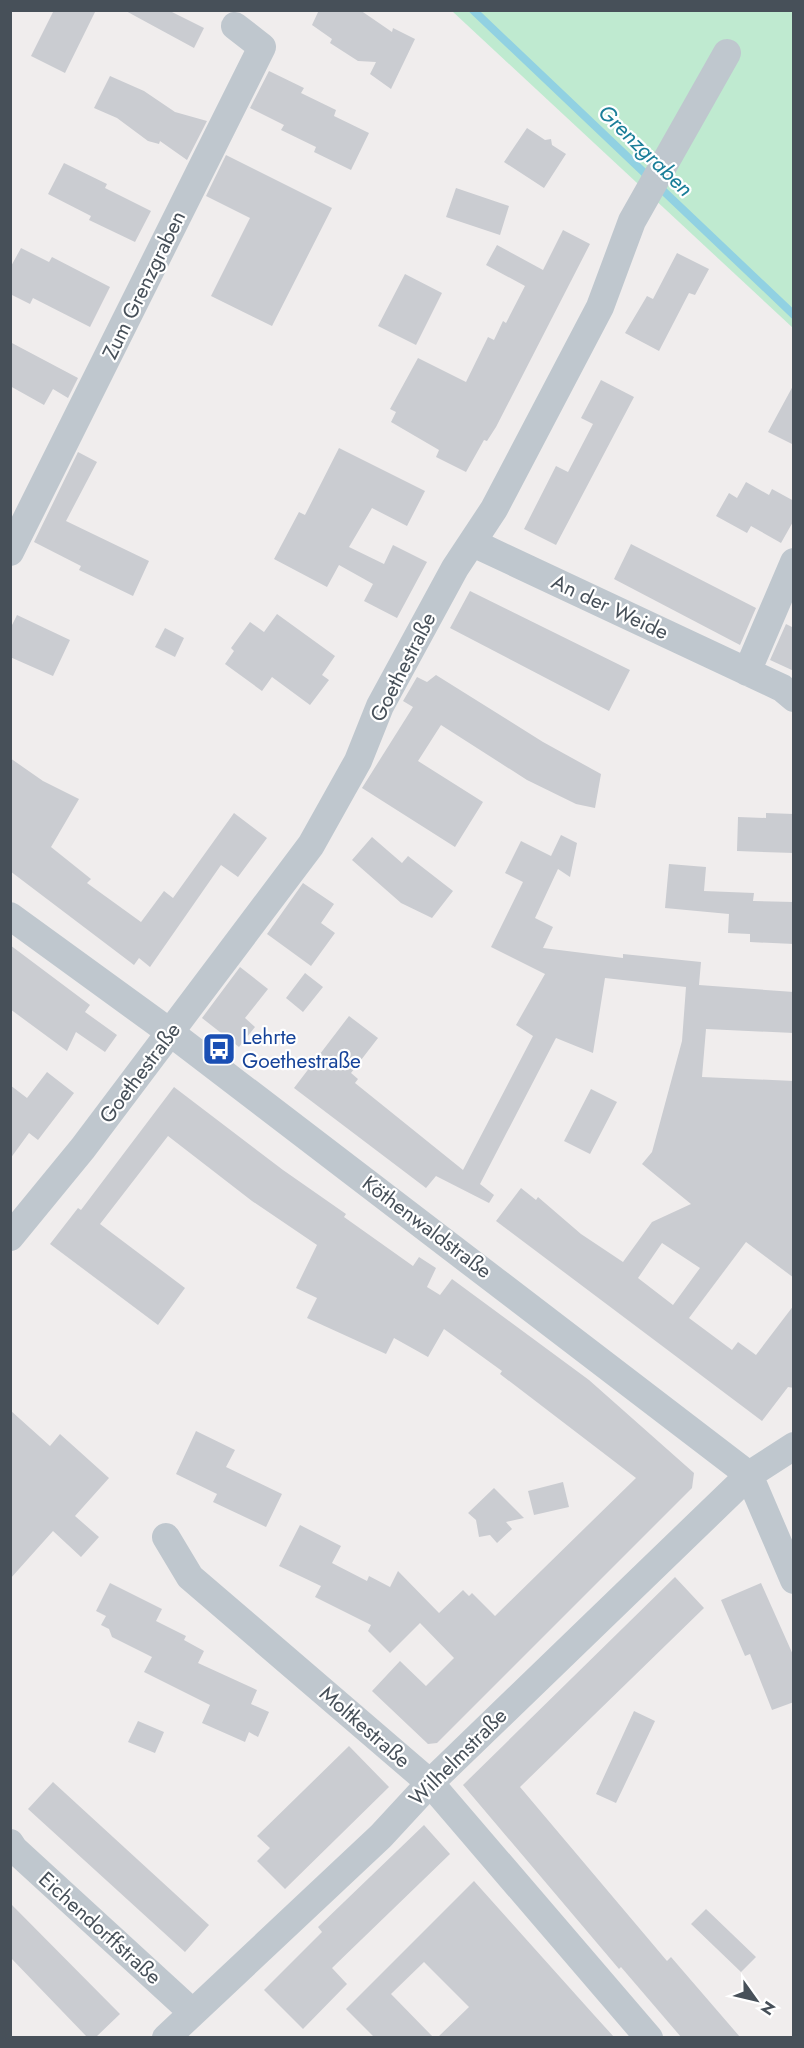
<svg xmlns="http://www.w3.org/2000/svg" width="804" height="2048" font-family="Jost,sans-serif">
  <style>
    .green { fill: #bfead0 }
    .lines { fill: none; stroke-linecap: round; stroke-linejoin: round }
    .stream { stroke: #91d1e2; stroke-width: 8 }
    .building { fill: #caccd1; fill-rule: evenodd }
    .minor { stroke: #bfc7ce; stroke-width: 28 }
    .labels { text-anchor: middle; stroke-width: 4.5; stroke-linejoin: round; paint-order: stroke }
    .street-label { font-size: 21px; fill: #475059; stroke: #fff }
    .transit-label { font-size: 21px; fill: #164399; stroke: #fff; text-anchor: start }
    .water-label { font-size: 22px; font-style: italic; fill: #1a7e99; stroke: #fff }
  </style>
  <rect width="100%" height="100%" fill="#f0eded"/>
  <path class="green" d="M 452,11 L 793,11 L 793,328 Z"/>
  <g class="lines">
    <path class="stream" d="M 473,10 L 794,315"/>
  </g>
  <path class="building" d="M 54,10 L 96,10 L 65,73 L 31,56 Z
    M 124,10 L 168,10 L 204,28 L 194,48 Z
    M 319,10 L 360,10 L 392,32 L 393,28 L 415,39 L 391,89 L 370,74 L 376,62 L 358,61 L 330,43 L 332,39 L 312,25 Z
    M 269,71 L 304,88 L 301,93 L 336,110 L 334,116 L 369,133 L 351,170 L 314,152 L 316,147 L 281,130 L 284,125 L 250,108 Z
    M 110,76 L 144,91 L 175,112 L 207,121 L 187,160 L 160,141 L 159,144 L 148,141 L 117,118 L 94,108 Z
    M 527,128 L 545,140 L 551,139 L 552,145 L 566,154 L 544,188 L 504,162 Z
    M 226,155 L 332,208 L 272,326 L 211,296 L 250,218 L 206,196 Z
    M 64,163 L 107,184 L 105,188 L 151,211 L 135,242 L 89,220 L 91,216 L 48,194 Z
    M 456,188 L 509,206 L 500,235 L 446,217 Z
    M 563,230 L 590,244 L 496,427 L 487,441 L 484,440 L 466,472 L 436,457 L 439,450 L 391,422 L 396,412 L 390,409 L 418,358 L 466,382 L 488,337 L 494,340 L 503,321 L 506,323 L 525,286 L 486,265 L 497,245 L 543,270 Z
    M 21,248 L 49,262 L 52,257 L 110,287 L 90,327 L 33,298 L 30,304 L 10,294 L 10,268 Z
    M 677,253 L 709,269 L 695,295 L 689,293 L 659,351 L 625,333 L 647,296 L 653,299 Z
    M 405,274 L 442,293 L 416,345 L 378,326 Z
    M 10,342 L 78,378 L 68,398 L 53,389 L 44,405 L 10,386 Z
    M 601,380 L 634,397 L 556,545 L 524,529 L 556,466 L 568,472 L 593,424 L 581,418 Z
    M 794,384 L 794,445 L 768,432 Z
    M 339,448 L 425,491 L 407,526 L 372,508 L 349,547 L 384,564 L 393,545 L 427,562 L 397,618 L 364,601 L 373,584 L 339,565 L 327,587 L 274,559 L 299,512 L 305,515 Z
    M 78,452 L 97,462 L 66,521 L 149,561 L 133,596 L 79,570 L 81,566 L 34,542 Z
    M 746,482 L 769,495 L 772,489 L 794,501 L 794,520 L 781,543 L 751,526 L 747,533 L 716,516 L 729,493 L 737,498 Z
    M 631,544 L 756,608 L 740,645 L 614,579 Z
    M 470,591 L 630,670 L 609,711 L 450,628 Z
    M 277,614 L 335,656 L 322,675 L 329,680 L 310,705 L 272,677 L 262,691 L 225,664 L 234,651 L 231,648 L 250,622 L 264,632 Z
    M 17,615 L 70,640 L 53,676 L 10,657 L 10,629 Z
    M 786,624 L 794,628 L 794,671 L 770,660 Z
    M 165,628 L 184,638 L 175,657 L 155,647 Z
    M 436,675 L 543,742 L 601,774 L 595,808 L 576,804 L 527,780 L 441,725 L 418,761 L 483,802 L 455,847 L 362,788 L 413,707 L 403,701 L 417,677 L 427,682 Z
    M 10,758 L 43,781 L 79,799 L 51,847 L 91,879 L 87,883 L 141,922 L 164,891 L 173,898 L 234,813 L 267,838 L 238,877 L 221,865 L 150,967 L 139,958 L 134,965 L 10,871 Z
    M 766,813 L 794,814 L 794,853 L 737,851 L 738,817 L 766,818 Z
    M 561,835 L 577,843 L 570,877 L 558,869 L 535,918 L 553,927 L 543,948 L 623,958 L 623,954 L 701,962 L 699,985 L 794,992 L 794,1033 L 706,1029 L 702,1077 L 794,1081 L 794,1278 L 746,1242 L 689,1318 L 732,1350 L 738,1342 L 756,1355 L 794,1305 L 794,1388 L 788,1387 L 762,1421 L 496,1221 L 521,1188 L 536,1200 L 538,1197 L 581,1234 L 623,1262 L 652,1222 L 691,1204 L 642,1164 L 652,1152 L 682,1041 L 686,987 L 605,978 L 593,1053 L 556,1038 L 480,1184 L 494,1195 L 489,1203 L 436,1176 L 426,1188 L 294,1088 L 349,1016 L 378,1038 L 351,1073 L 358,1079 L 355,1083 L 463,1170 L 533,1036 L 516,1025 L 545,974 L 491,947 L 523,882 L 505,873 L 521,841 L 551,856 ZM 662,1243 L 700,1268 L 673,1305 L 638,1278 Z
    M 372,837 L 402,863 L 408,856 L 453,891 L 432,918 L 401,903 L 352,860 Z
    M 669,864 L 706,867 L 704,891 L 754,893 L 753,901 L 794,902 L 794,944 L 750,942 L 750,934 L 728,933 L 729,914 L 665,908 Z
    M 303,883 L 334,904 L 321,923 L 335,933 L 311,966 L 267,934 Z
    M 10,945 L 90,1005 L 85,1012 L 117,1035 L 105,1052 L 76,1032 L 67,1051 L 10,1009 Z
    M 240,967 L 268,989 L 245,1018 L 255,1027 L 239,1047 L 202,1018 Z
    M 305,973 L 323,987 L 303,1012 L 286,998 Z
    M 47,1072 L 74,1093 L 38,1140 L 29,1133 L 10,1159 L 10,1085 L 27,1098 Z
    M 174,1087 L 283,1170 L 346,1214 L 344,1217 L 413,1266 L 419,1257 L 436,1268 L 427,1287 L 440,1295 L 452,1279 L 589,1380 L 694,1473 L 692,1488 L 437,1743 L 428,1744 L 372,1691 L 400,1661 L 426,1686 L 454,1658 L 420,1623 L 390,1653 L 368,1631 L 371,1625 L 315,1597 L 321,1586 L 279,1566 L 300,1525 L 341,1546 L 332,1563 L 367,1581 L 369,1576 L 390,1587 L 398,1571 L 439,1613 L 463,1590 L 469,1596 L 472,1593 L 495,1616 L 636,1478 L 500,1374 L 502,1371 L 444,1329 L 428,1357 L 394,1338 L 386,1354 L 307,1318 L 317,1298 L 296,1288 L 317,1245 L 252,1201 L 168,1136 L 100,1224 L 185,1288 L 158,1325 L 50,1244 L 78,1208 L 81,1210 Z
    M 591,1089 L 617,1102 L 590,1154 L 564,1141 Z
    M 10,1410 L 50,1446 L 60,1434 L 109,1478 L 75,1516 L 99,1537 L 81,1557 L 53,1531 L 10,1579 Z
    M 196,1431 L 235,1450 L 226,1467 L 282,1494 L 266,1527 L 213,1502 L 217,1494 L 176,1474 Z
    M 563,1482 L 569,1507 L 534,1515 L 528,1491 Z
    M 494,1488 L 524,1518 L 506,1522 L 512,1529 L 497,1543 L 490,1535 L 479,1537 L 476,1520 L 468,1513 Z
    M 675,1577 L 704,1608 L 520,1787 L 667,1961 L 671,1957 L 740,2037 L 681,2037 L 621,1967 L 619,1969 L 463,1785 Z
    M 110,1583 L 162,1609 L 156,1621 L 186,1636 L 184,1640 L 204,1651 L 198,1663 L 257,1690 L 251,1704 L 269,1712 L 258,1737 L 249,1732 L 245,1742 L 202,1723 L 210,1705 L 144,1672 L 152,1657 L 112,1637 L 109,1629 L 101,1625 L 106,1616 L 96,1611 Z
    M 761,1583 L 794,1657 L 794,1702 L 772,1710 L 750,1654 L 745,1656 L 721,1600 Z
    M 634,1711 L 655,1721 L 616,1803 L 596,1794 Z
    M 138,1721 L 164,1732 L 155,1753 L 128,1742 Z
    M 349,1746 L 389,1787 L 285,1889 L 257,1861 L 270,1848 L 257,1836 Z
    M 53,1782 L 209,1925 L 185,1952 L 28,1809 Z
    M 424,1825 L 450,1854 L 332,1968 L 347,1984 L 303,2029 L 264,1990 L 322,1932 L 318,1927 Z
    M 474,1881 L 594,2015 L 614,2037 L 438,2037 L 469,2007 L 424,1962 L 391,1994 L 433,2037 L 374,2037 L 346,2009 Z
    M 10,1903 L 120,2014 L 96,2037 L 87,2037 L 10,1957 Z
    M 706,1909 L 756,1957 L 741,1972 L 691,1924 Z"/>
  <g class="lines">
    <path class="minor" d="M 473,543 L 782,688 L 794,698
      M 10,552 L 262,47 L 235,26
      M 747,672 L 794,562
      M 10,916 L 171,1033 L 749,1475 L 794,1580
      M 10,1237 L 83,1148 L 311,845 L 358,761 L 380,706 L 455,568 L 494,509 L 600,307 L 632,221 L 727,53
      M 166,1537 L 190,1577 L 430,1783 L 649,2038
      M 10,1843 L 14,1849 L 192,2012
      M 166,2038 L 381,1836 L 430,1783 L 749,1475 L 794,1446"/>
  </g>
  <defs>
    <symbol id="bus-square" viewBox="-11 -11 22 22"><rect x="-9" y="-9" width="18" height="18" rx="4" fill="#1a4fb4" stroke="#fff"/><path d="M-5-6H5V4H4V6H2V4H-2V6H-4V4H-5ZM-3.5-4V0h7V-4ZM-3.5 1.2v1.5H-2V1.2ZM2 1.2v1.5H3.5V1.2Z" fill="#fff"/></symbol>
  </defs>
  <g fill-rule="evenodd">
    <use href="#bus-square" x="200" y="1030" width="38" height="38"/>
  </g>
  <g class="labels">
    <g class="street-label">
      <text transform="translate(144 285) rotate(-64)" y="7">Zum Grenzgraben</text>
      <text transform="translate(610 607) rotate(25)" y="7">An der Weide</text>
      <text transform="translate(403 667) rotate(-63)" y="7">Goethestraße</text>
      <text transform="translate(140 1073) rotate(-53)" y="7">Goethestraße</text>
      <text transform="translate(427 1227) rotate(37)" y="7">Köthenwaldstraße</text>
      <text transform="translate(365 1727) rotate(41)" y="7">Moltkestraße</text>
      <text transform="translate(458 1757) rotate(-45)" y="7">Wilhelmstraße</text>
      <text transform="translate(100 1928) rotate(42)" y="7">Eichendorffstraße</text>
    </g>
    <g class="transit-label">
      <text x="242" y="1044">Lehrte<tspan x="242" dy="24">Goethestraße</tspan></text>
    </g>
    <g class="water-label">
      <text transform="translate(646 150) rotate(44)" y="8">Grenzgraben</text>
    </g>
  </g>
  <rect width="804" height="2048" fill="none" stroke="#475059" stroke-width="24"/>
  <g transform="translate(756 2000) rotate(124)" stroke="#ffffff" stroke-width="4.5" paint-order="stroke">
  <path d="M0-4.5L10 22L0 15L-10 22Z" fill="#475059"/>
  <text y="-9" font-size="16" font-weight="bold" text-anchor="middle" fill="#475059">N</text>
  </g>
</svg>
